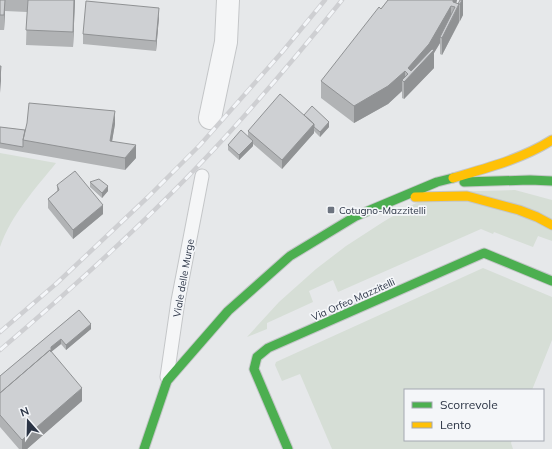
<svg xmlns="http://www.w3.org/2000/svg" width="552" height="449" font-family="Mulish,sans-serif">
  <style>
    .green { fill: #d6ded6 }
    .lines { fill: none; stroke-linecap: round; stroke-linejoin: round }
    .lane-casing { stroke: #c4c6c8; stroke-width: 15 }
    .street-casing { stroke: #c4c6c8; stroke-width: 24 }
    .fast-casing { stroke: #c4c6c8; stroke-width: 11 }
    .slow-casing { stroke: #c4c6c8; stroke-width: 11 }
    .lane { stroke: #f5f6f7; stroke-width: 13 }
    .street { stroke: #f5f6f7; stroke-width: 22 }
    .fast { stroke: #4caf50; stroke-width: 9 }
    .slow { stroke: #ffc107; stroke-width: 9 }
    .rail-casing { stroke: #cecfd2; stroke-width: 4.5 }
    .rail { stroke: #f4f6f9; stroke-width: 3; stroke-dasharray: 9; stroke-linecap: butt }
    .wall { fill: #b1b3b5 }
    .shaded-wall { fill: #909294 }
    .building { fill: #ced0d3; stroke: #909294 }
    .poi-dot { fill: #6c737f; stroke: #f4f6f9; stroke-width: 1.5 }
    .labels { text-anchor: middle; stroke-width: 3.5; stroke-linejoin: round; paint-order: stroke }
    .poi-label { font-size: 10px; fill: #2b3445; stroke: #f4f6f9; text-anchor: start }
    .street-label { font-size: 10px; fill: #2b3445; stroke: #f4f6f9 }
  </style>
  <rect width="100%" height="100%" fill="#e6e8ea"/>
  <path class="green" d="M 0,153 L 56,163 C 35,189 11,215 0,247 Z
    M 515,190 L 552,200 L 552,241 L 538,236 L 533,247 L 494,232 L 493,234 L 481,229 L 338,292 L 333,280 L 309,291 L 313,302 L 267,323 L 267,329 L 247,337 L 279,302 L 316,269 L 346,246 L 383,222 L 410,206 L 439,192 Z
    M 483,268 L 552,297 L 552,340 L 532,390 L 405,390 L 405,440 L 512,440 L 511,443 L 513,449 L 332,449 L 300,374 L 282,381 L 275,365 L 276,362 Z"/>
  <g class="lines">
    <defs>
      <path id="lane" d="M 167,377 L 178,301 L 202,176"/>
      <path id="street" d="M 210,118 L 226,42 L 228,0"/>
      <path id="fast" d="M 464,182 L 530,180 L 552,181
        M 144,449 L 167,381 L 228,311 L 290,256 L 356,216 L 437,182 L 453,178
        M 288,449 L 254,369 L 257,357 L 268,348 L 484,253 L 552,281"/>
      <path id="slow" d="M 453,178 C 487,168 522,159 552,140
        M 415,197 L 467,196 L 519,210 L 537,217 L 552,225"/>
    </defs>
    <use href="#lane" class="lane-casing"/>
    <use href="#street" class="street-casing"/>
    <use href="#fast" class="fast-casing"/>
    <use href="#slow" class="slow-casing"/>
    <use href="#lane" class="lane"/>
    <use href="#street" class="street"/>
    <use href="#fast" class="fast"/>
    <use href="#slow" class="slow"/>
    <defs>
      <path id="rail" d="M 0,332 L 57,283 L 148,197 L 200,145 L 283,51 L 325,0
        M 0,350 C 80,282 158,211 228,134 C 268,90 305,46 342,0"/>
    </defs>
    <use href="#rail" class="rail-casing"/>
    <use href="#rail" class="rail"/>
  </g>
  <path class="wall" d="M 0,0 L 75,0 L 73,47 L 26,45 L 27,12 L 5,11 L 4,30 L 0,30 Z
    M 388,0 L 457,0 L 456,3 L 458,4 L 463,0 L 463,15 L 442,55 L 440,54 L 440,43 L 434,53 L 434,68 L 404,99 L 402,98 L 402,91 L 388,104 L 354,123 L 321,98 L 321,81 Z
    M 159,17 L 156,51 L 83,44 L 83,34 Z
    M 304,115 L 329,127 L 320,137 L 314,131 L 314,133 L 282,169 L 253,144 L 253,146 L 239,160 L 228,150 L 228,145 L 248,136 L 248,131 Z
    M 115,124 L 112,141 L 136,158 L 125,170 L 0,148 L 0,127 L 25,130 Z
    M 90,182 L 108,191 L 102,198 L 90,187 Z
    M 57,185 L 103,214 L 73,239 L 48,208 L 48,199 L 57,191 Z
    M 79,310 L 91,329 L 66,350 L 61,344 L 51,352 L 82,401 L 27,449 L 19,449 L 0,427 L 0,376 Z"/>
  <path class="shaded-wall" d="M 5,0 L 5,11 L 4,30 L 4,15 Z
    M 74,0 L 75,0 L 73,47 L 73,32 Z
    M 453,0 L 457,0 L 455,8 L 453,2 Z
    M 462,0 L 463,0 L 463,15 L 460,21 L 460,4 Z
    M 459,4 L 459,22 L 442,55 L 442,38 L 440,37 L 440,43 L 434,53 L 434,68 L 404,99 L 404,82 L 402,80 L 402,91 L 388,104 L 354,123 L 354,106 L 405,71 L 405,81 L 408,78 L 408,68 L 451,6 L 451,21 Z
    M 159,8 L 159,17 L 156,51 L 156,41 Z
    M 1,66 L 1,81 L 0,93 L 0,78 Z
    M 115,111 L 115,124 L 110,153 L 110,141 Z
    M 329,122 L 329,127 L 320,137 L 320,132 Z
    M 314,124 L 314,133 L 282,169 L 282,160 Z
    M 253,141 L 253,146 L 239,160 L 239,155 Z
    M 136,145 L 136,158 L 125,170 L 125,158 Z
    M 108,186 L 108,191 L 102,198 L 102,193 Z
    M 103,205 L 103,214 L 73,239 L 73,230 Z
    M 91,324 L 91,329 L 66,350 L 66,345 Z
    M 61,339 L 61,344 L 51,352 L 50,363 L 51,347 Z
    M 82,388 L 82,401 L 27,449 L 22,449 L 22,440 Z"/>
  <path class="building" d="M 0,0 L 5,0 L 4,15 L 0,15 Z
    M 28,0 L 74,0 L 73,32 L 26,30 Z
    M 388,0 L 453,0 L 453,2 L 459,4 L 442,38 L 440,37 L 455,7 L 451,6 L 429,44 L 408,68 L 411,71 L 432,49 L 434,50 L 404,82 L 402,80 L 408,74 L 405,71 L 388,86 L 354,106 L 321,81 L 379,7 L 381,9 Z
    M 460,0 L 462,0 L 460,4 L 458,4 Z
    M 86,1 L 159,8 L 156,41 L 83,34 Z
    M 0,66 L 1,66 L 0,78 Z
    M 280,94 L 314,124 L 282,160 L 248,131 Z
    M 29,103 L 115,111 L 110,141 L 136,145 L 125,158 L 23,140 L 27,123 Z
    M 312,106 L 329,122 L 320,132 L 314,127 L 314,124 L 304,115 Z
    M 0,127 L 25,130 L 23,140 L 23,147 L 0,143 Z
    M 241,130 L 253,141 L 239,155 L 228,145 Z
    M 75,171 L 103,205 L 73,230 L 48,199 L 59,190 L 57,185 Z
    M 99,179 L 108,186 L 102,193 L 90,182 Z
    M 79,310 L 91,324 L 66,345 L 61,339 L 51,347 L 51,352 L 50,350 L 0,393 L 0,376 Z
    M 50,350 L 82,388 L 22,440 L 0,415 L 0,393 Z"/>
  <rect class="poi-dot" x="327" y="206" width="8" height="8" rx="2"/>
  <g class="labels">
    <g class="poi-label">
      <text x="339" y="214">Cotugno-Mazzitelli</text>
    </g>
    <g class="street-label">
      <text transform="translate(183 278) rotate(-80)" y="4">Viale delle Murge</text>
      <text transform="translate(353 299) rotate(-24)" y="4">Via Orfeo Mazzitelli</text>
    </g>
  </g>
  <rect x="404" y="389" width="140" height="52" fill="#f4f6f9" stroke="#a4a8b1"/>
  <rect x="412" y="402" width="20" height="6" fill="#4caf50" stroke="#a4a8b1"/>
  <text x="440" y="409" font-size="12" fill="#2b3445">Scorrevole</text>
  <rect x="412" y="422" width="20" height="6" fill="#ffc107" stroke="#a4a8b1"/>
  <text x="440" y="429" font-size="12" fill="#2b3445">Lento</text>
  <g transform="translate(28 421) rotate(340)" stroke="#f4f6f9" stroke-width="3" paint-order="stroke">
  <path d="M0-3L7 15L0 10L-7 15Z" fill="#2b3445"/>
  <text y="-6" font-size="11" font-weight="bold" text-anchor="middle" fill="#2b3445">N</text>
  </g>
</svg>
